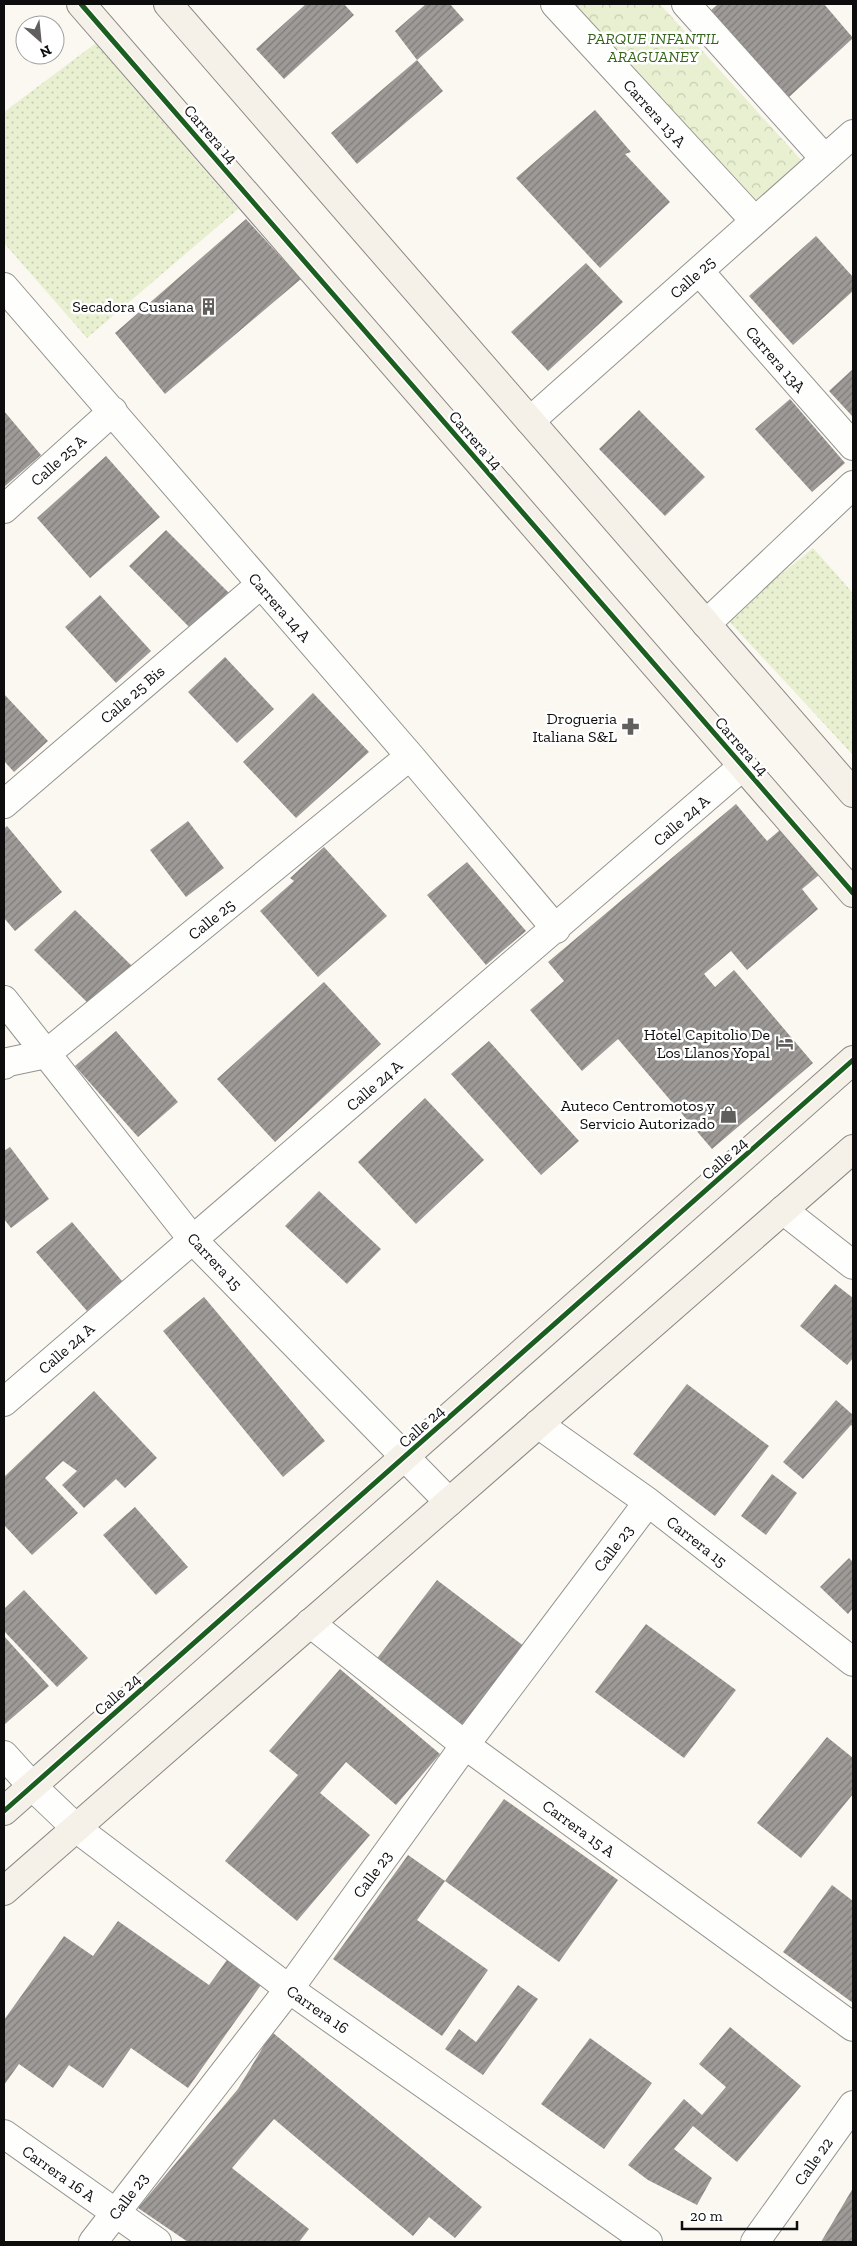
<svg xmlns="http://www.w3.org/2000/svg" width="857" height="2246" font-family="'Zilla Slab',serif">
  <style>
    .grass { fill: url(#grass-dots) }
    .park { fill: url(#park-crowns) }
    .building { fill: url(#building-hatch) }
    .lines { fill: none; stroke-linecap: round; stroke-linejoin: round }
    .street-casing { stroke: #949390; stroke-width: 30 }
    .secondary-casing { stroke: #8b8986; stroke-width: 30 }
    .street { stroke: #fefefd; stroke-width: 28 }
    .secondary { stroke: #f5f1e8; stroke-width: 28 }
    .cycleway-casing { stroke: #fff; stroke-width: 8 }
    .cycleway { stroke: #1b5e20; stroke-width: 5 }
    .labels { text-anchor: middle; stroke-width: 5; stroke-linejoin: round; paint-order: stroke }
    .park-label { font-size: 16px; font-style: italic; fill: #36661c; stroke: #fff }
    .street-label { font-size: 16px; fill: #0d0d0d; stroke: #fff }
    .poi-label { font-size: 16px; fill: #0d0d0d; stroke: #fff; text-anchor: end }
  </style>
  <defs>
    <pattern id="grass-dots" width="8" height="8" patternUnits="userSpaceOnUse" patternTransform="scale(1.25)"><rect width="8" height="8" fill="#e8f0d1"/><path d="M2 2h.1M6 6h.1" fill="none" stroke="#c6cdb2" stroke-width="1.8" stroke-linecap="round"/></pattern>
    <pattern id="park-crowns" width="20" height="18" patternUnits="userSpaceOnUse" patternTransform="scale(1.25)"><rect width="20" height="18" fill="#e8f0d1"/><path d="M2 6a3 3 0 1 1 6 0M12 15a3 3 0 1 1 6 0" fill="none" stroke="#c6cdb2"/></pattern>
    <pattern id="building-hatch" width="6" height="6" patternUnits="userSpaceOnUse" patternTransform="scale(1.25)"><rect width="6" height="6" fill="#9e9a97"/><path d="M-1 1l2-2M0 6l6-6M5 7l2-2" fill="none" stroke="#7f7c7a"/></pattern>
  </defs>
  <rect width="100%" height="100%" fill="#fbf8f1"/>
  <path class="grass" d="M 96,43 L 238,209 L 87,338 L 4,243 L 4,112 Z
    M 813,548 L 853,593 L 853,755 L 727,619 Z"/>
  <path class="park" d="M 567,4 L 660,4 L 803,162 L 753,206 Z"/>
  <path class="building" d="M 306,4 L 344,4 L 354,15 L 284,79 L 256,49 Z
    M 426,4 L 450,4 L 464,20 L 417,60 L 395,31 Z
    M 718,4 L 824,4 L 853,38 L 788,98 L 709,12 Z
    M 417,60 L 443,91 L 357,164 L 331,133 Z
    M 595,110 L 631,152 L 625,154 L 670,202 L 600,268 L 516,178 Z
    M 246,219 L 301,279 L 165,394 L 115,333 Z
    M 816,236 L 853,277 L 853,291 L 793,345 L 749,296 Z
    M 586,263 L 623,302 L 548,371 L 511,332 Z
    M 853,369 L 853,417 L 829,391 Z
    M 790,399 L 845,463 L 812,492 L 755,429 Z
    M 639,410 L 705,477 L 665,516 L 599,449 Z
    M 4,411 L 41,455 L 4,487 Z
    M 106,456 L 160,517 L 90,578 L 37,518 Z
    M 166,530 L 232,596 L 195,633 L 129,566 Z
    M 100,595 L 151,651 L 116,683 L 65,627 Z
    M 225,657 L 274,709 L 237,743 L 188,692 Z
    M 313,693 L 369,752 L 296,818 L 243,762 Z
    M 4,694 L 48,741 L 14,772 L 4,761 Z
    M 736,804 L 767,841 L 780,830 L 819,875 L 802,889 L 818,909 L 747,970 L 731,951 L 704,974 L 715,987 L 734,970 L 813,1063 L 712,1149 L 618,1039 L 582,1071 L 530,1010 L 564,981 L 548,962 Z
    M 188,821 L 224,868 L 186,897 L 150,850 Z
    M 7,826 L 62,892 L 15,931 L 4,918 L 4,829 Z
    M 324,847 L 387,916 L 318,977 L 260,911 L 294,881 L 290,878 Z
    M 467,862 L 526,931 L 486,965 L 427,895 Z
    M 75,910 L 133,967 L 93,1008 L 34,950 Z
    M 324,982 L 381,1044 L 275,1142 L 217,1079 Z
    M 116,1031 L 178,1102 L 138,1137 L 75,1066 Z
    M 489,1041 L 579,1141 L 541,1175 L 451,1074 Z
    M 425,1098 L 484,1160 L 416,1224 L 358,1162 Z
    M 10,1147 L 49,1199 L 11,1228 L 4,1219 L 4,1151 Z
    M 319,1191 L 381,1249 L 347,1284 L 285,1226 Z
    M 72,1222 L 122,1281 L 87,1311 L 36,1252 Z
    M 835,1284 L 853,1298 L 853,1358 L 847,1365 L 800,1326 Z
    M 204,1297 L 325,1441 L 283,1477 L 163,1331 Z
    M 687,1384 L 769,1446 L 715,1516 L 633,1454 Z
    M 94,1391 L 157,1458 L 125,1488 L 116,1479 L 84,1508 L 62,1485 L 77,1471 L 63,1461 L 45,1478 L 78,1513 L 32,1555 L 4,1525 L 4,1477 Z
    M 836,1400 L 853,1415 L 853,1427 L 851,1425 L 803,1479 L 783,1462 Z
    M 772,1474 L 797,1493 L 766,1535 L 741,1516 Z
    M 135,1507 L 188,1567 L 156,1595 L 103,1535 Z
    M 849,1558 L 853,1562 L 853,1608 L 848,1614 L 820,1587 Z
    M 437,1580 L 525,1647 L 463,1728 L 375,1661 Z
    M 24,1590 L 88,1658 L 57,1687 L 4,1631 L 4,1609 Z
    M 646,1624 L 736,1690 L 684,1758 L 595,1692 Z
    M 4,1636 L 49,1686 L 5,1724 L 4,1722 Z
    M 340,1669 L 440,1754 L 396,1805 L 346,1762 L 320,1793 L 370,1835 L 297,1921 L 225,1861 L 298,1775 L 269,1751 Z
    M 827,1737 L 853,1758 L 853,1794 L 801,1858 L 757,1823 Z
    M 504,1799 L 618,1880 L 559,1962 L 445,1881 Z
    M 408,1855 L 445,1881 L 417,1920 L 488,1970 L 442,2036 L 333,1959 Z
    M 832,1885 L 853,1901 L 853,2003 L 783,1952 Z
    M 118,1921 L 209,1985 L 229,1957 L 263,1982 L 188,2088 L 131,2048 L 103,2088 L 69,2065 L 53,2088 L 19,2064 L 4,2085 L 4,2020 L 64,1936 L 93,1956 Z
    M 518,1985 L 538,1999 L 483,2075 L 445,2049 L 459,2029 L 476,2042 Z
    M 730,2027 L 801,2086 L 737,2162 L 693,2126 L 674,2149 L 712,2178 L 697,2205 L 648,2180 L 628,2165 L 684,2099 L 702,2115 L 726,2087 L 699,2064 Z
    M 272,2032 L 482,2207 L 455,2238 L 429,2217 L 413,2236 L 274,2119 L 232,2168 L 309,2229 L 299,2242 L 188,2242 L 138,2208 L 238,2089 Z
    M 590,2038 L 652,2083 L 604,2149 L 541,2104 Z
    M 853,2188 L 853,2242 L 821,2242 Z"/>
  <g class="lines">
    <defs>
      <path id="street" d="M 555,4 L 755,221
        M 686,4 L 825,159
        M 699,271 L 853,446
        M 4,287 L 410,756 L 556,929
        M 530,421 L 853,134
        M 4,509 L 113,411
        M 706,624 L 853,485
        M 4,804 L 260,585
        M 4,1000 L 193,1240 L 449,1502
        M 4,1065 L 8,1062 L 46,1054 L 410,756
        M 783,1210 L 853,1265
        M 4,1402 L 743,766
        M 538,1424 L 648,1502 L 853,1662
        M 310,1623 L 465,1745 L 853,2027
        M 4,1755 L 32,1786 L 76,1828 L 289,1989 L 648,2242
        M 4,2134 L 157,2242
        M 93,2242 L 289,1989 L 465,1745 L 648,1502
        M 755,2242 L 853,2105"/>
      <path id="secondary" d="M 81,4 L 853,893
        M 168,4 L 853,793
        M 4,1811 L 853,1060
        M 4,1891 L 853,1149"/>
    </defs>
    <use href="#street" class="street-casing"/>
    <use href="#secondary" class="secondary-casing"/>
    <use href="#street" class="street"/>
    <use href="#secondary" class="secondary"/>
    <defs>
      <path id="cycleway" d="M 81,4 L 853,893
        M 4,1811 L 853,1060"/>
    </defs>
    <use href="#cycleway" class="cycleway-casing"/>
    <use href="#cycleway" class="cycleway"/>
  </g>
  <defs>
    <symbol id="building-bare" viewBox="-9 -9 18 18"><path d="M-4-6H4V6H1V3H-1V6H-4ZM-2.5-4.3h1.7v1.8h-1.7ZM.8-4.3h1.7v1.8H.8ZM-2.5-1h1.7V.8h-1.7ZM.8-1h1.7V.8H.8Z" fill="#605f5d" stroke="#fff" stroke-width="2.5" paint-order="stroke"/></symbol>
    <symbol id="pharmacy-bare" viewBox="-9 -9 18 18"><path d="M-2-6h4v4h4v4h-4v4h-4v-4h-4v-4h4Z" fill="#605f5d" stroke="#fff" stroke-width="2.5" paint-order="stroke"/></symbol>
    <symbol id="hotel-bare" viewBox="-9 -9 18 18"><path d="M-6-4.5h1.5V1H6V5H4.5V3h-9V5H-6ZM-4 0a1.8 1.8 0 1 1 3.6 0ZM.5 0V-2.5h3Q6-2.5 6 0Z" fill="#605f5d" stroke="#fff" stroke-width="2.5" paint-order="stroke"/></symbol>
    <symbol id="shop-bare" viewBox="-9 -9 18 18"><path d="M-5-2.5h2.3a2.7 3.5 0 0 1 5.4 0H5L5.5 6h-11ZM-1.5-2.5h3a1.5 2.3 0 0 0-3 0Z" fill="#605f5d" stroke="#fff" stroke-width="2.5" paint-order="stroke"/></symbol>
  </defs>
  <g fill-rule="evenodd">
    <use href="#building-bare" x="196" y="294" width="25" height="25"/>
    <use href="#pharmacy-bare" x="618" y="714" width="25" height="25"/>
    <use href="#hotel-bare" x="772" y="1030" width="25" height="25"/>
    <use href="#shop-bare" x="716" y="1102" width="25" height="25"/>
  </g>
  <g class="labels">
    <g class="park-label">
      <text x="653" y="44">PARQUE INFANTIL<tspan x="653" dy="18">ARAGUANEY</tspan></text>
    </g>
    <g class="street-label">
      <text transform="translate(655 113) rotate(48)" y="6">Carrera 13 A</text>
      <text transform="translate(211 134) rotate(49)" y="6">Carrera 14</text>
      <text transform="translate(692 277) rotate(-42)" y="6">Calle 25</text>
      <text transform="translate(776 359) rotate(49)" y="6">Carrera 13A</text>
      <text transform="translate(476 440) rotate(49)" y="6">Carrera 14</text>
      <text transform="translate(58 460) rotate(-42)" y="6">Calle 25 A</text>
      <text transform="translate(280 607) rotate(49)" y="6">Carrera 14 A</text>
      <text transform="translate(132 694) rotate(-41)" y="6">Calle 25 Bis</text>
      <text transform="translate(742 746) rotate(49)" y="6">Carrera 14</text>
      <text transform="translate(681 820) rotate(-41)" y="6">Calle 24 A</text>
      <text transform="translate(211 919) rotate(-39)" y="6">Calle 25</text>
      <text transform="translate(374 1085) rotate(-41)" y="6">Calle 24 A</text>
      <text transform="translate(724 1158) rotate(-42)" y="6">Calle 24</text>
      <text transform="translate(215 1261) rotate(47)" y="6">Carrera 15</text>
      <text transform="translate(66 1348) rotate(-41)" y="6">Calle 24 A</text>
      <text transform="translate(421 1426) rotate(-42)" y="6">Calle 24</text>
      <text transform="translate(697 1541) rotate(38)" y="6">Carrera 15</text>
      <text transform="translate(613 1548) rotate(-53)" y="6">Calle 23</text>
      <text transform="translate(117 1694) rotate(-41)" y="6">Calle 24</text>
      <text transform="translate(579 1828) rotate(36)" y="6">Carrera 15 A</text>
      <text transform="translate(372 1874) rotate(-54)" y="6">Calle 23</text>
      <text transform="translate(318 2009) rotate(35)" y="6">Carrera 16</text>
      <text transform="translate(813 2161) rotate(-55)" y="6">Calle 22</text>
      <text transform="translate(59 2173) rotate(35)" y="6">Carrera 16 A</text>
      <text transform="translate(128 2196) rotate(-53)" y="6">Calle 23</text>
    </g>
    <g class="poi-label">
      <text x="194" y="312">Secadora Cusiana</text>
      <text x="617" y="724">Drogueria<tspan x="617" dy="18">Italiana S&amp;L</tspan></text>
      <text x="770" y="1040">Hotel Capitolio De<tspan x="770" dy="18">Los Llanos Yopal</tspan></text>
      <text x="715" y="1111">Auteco Centromotos y<tspan x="715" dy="18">Servicio Autorizado</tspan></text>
    </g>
  </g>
  <rect width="857" height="2246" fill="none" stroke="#0d0d0d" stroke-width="10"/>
  <g transform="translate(40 40) rotate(153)"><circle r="24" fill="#ffffff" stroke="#9e9e9e"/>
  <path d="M0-4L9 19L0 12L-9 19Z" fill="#605f5d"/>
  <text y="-8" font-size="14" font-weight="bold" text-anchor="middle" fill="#0d0d0d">N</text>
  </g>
  <path d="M682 2221v8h115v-8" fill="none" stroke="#0d0d0d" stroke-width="2.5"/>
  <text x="690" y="2221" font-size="15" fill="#0d0d0d" stroke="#ffffff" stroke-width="4" paint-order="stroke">20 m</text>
</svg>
